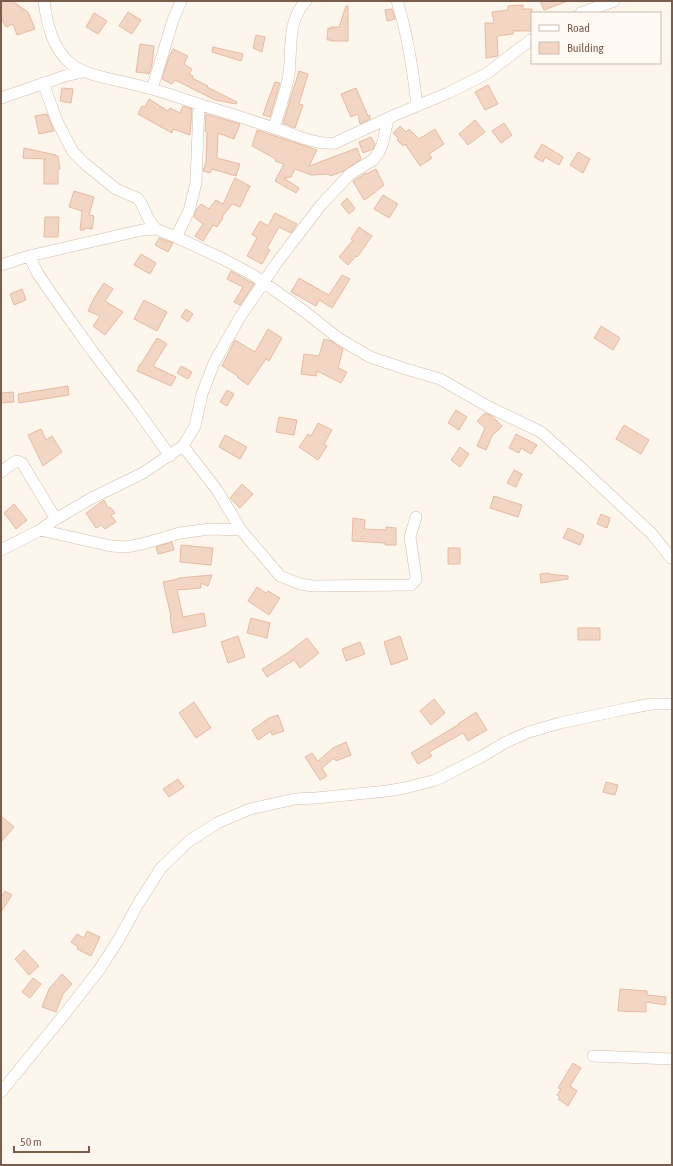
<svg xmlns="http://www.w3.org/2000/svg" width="673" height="1166" font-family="'Asap Condensed',sans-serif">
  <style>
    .building { fill: #f3d5c3; stroke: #e6bba3 }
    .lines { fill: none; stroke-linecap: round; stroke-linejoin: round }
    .minor-casing { stroke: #d1beb0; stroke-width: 12 }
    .minor { stroke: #fff; stroke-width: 11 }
  </style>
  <rect width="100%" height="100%" fill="#fdf6ec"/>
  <path class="building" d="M 1,1 L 12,1 L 28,12 L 35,29 L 17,35 L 13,24 L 6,27 L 1,18 Z
    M 540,1 L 565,1 L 565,2 L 544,10 Z
    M 523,5 L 523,9 L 532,9 L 532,31 L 513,31 L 513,34 L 497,36 L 498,56 L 486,58 L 485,23 L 494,23 L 492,12 L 508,10 L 508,6 Z
    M 346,6 L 348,6 L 348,41 L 331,41 L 331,40 L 327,40 L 328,28 L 331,29 L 331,27 L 339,27 Z
    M 392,9 L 395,19 L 387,21 L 385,10 Z
    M 128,12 L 141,20 L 132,34 L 119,26 Z
    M 94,13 L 107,21 L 98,34 L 86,27 Z
    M 256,35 L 265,37 L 262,52 L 253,48 Z
    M 140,44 L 154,46 L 152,64 L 149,74 L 145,73 L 136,72 Z
    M 213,47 L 243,54 L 241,61 L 212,52 Z
    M 173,49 L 188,56 L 184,64 L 192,69 L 189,74 L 193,76 L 192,78 L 208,86 L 207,87 L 237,102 L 236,104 L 215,100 L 175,80 L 172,84 L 162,79 L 169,57 Z
    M 299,71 L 308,74 L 299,104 L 303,105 L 295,128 L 283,123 Z
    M 275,82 L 280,83 L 270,117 L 263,115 L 267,103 Z
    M 488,85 L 498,104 L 485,110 L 475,92 Z
    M 62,88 L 73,89 L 71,103 L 60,101 Z
    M 356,88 L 368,116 L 370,115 L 370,119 L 360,124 L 358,114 L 351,117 L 341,94 Z
    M 149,99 L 168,111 L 170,108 L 180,113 L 183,106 L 192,109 L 190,135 L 173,129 L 172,133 L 138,114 L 142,106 L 145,107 Z
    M 47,114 L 54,131 L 39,134 L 35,116 Z
    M 206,114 L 240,124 L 234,139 L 218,133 L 217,158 L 240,164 L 236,176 L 212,169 L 210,173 L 203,171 L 206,162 L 207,132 L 205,131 Z
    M 475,120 L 485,132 L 468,145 L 459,134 Z
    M 504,123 L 512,135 L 501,143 L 492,131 Z
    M 400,126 L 406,132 L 409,129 L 419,139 L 435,129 L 444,144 L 429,154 L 432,158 L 420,166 L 405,144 L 403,146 L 397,140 L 399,139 L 393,133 Z
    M 257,130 L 317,150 L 309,166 L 357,148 L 361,159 L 344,171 L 330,176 L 329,174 L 311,175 L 295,169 L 291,177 L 284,178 L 299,188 L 296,193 L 275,181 L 284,164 L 275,161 L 276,159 L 252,146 Z
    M 371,137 L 375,144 L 373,149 L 363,153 L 359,142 Z
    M 542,144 L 563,157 L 559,165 L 545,157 L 543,162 L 534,157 Z
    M 24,148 L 56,155 L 56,157 L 58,156 L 60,169 L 58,169 L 58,184 L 44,184 L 44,160 L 46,159 L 23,158 Z
    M 578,152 L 590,159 L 583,173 L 570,165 Z
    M 376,169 L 384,185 L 369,197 L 364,200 L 353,181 L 366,173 L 366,174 Z
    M 235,178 L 250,186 L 240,207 L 232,204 L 222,217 L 223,218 L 217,227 L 213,225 L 203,241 L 195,236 L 203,224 L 194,217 L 196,210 L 201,204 L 209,209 L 216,200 L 223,204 Z
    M 74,191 L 94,197 L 89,215 L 94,216 L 92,229 L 85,228 L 84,230 L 80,230 L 82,211 L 69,207 Z
    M 383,195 L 398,204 L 389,218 L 374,209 Z
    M 347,198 L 354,207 L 354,210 L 349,214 L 341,204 Z
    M 275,213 L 297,224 L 291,233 L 279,227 L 267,248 L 270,250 L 262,264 L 247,256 L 257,238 L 252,234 L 260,221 L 268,226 Z
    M 45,217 L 59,217 L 58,237 L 44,237 Z
    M 359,227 L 372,236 L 361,252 L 357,257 L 356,256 L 348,265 L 339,257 L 353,240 L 351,239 Z
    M 159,238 L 173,243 L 168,252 L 155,245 Z
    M 141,254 L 156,263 L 150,274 L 134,265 Z
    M 231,271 L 254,284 L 240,305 L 234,302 L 243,287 L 227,279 Z
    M 342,275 L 350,279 L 332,308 L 319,300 L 316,306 L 291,292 L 299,278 L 329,295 Z
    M 104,283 L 113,289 L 105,301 L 123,312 L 105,335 L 93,326 L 100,316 L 88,311 L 94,298 Z
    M 22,289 L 26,300 L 14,305 L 10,294 Z
    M 144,300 L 167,312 L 157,331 L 134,319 Z
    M 186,309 L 193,314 L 188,322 L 181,317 Z
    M 601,326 L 620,338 L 613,350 L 594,338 Z
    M 268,329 L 282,338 L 269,361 L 266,359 L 248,385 L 237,377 L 238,376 L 222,366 L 235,340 L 255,352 Z
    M 157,338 L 167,344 L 153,366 L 176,377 L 171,386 L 137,371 L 140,364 L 141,364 Z
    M 324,339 L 331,341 L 343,349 L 338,368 L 347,372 L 341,383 L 317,371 L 316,376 L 301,374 L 304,354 L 319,356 Z
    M 181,366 L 192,372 L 188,379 L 177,373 Z
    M 68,386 L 69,395 L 19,403 L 18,394 Z
    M 227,390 L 234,394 L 227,406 L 220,402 Z
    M 13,392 L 14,402 L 1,403 L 1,393 Z
    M 456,410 L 467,417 L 459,430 L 448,423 Z
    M 485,413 L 492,416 L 502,426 L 492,436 L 486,450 L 477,446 L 485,428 L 477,421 Z
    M 279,417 L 297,420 L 294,435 L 276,432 Z
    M 318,423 L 332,430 L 324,444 L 327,446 L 318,460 L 299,447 L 308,434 L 311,436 Z
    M 624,425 L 649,440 L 641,454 L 616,439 Z
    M 41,429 L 46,440 L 52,436 L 62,452 L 43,466 L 28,435 Z
    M 516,434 L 537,445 L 531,454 L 521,448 L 519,453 L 509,448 Z
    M 225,435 L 247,447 L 240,459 L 219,447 Z
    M 460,447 L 469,454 L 460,467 L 451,460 Z
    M 514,470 L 522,474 L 516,487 L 507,483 Z
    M 242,484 L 253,494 L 240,508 L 230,498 Z
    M 494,496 L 522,505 L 518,517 L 490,508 Z
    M 104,500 L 108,508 L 110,507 L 115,513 L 111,515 L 116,522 L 105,529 L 101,525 L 96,528 L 86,513 Z
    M 14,504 L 27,520 L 16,529 L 4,513 Z
    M 601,514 L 610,518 L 607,528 L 597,524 Z
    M 353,518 L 365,520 L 364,529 L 386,530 L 386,527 L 396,528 L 396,545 L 385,545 L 385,543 L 352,541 Z
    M 568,528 L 584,535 L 580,545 L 563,538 Z
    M 172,542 L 174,550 L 158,554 L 156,547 Z
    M 181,545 L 213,548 L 211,565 L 180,562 Z
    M 448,548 L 460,548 L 460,564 L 448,564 Z
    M 549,573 L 549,574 L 568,576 L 568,579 L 541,583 L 540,574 Z
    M 212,575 L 208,586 L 201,583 L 201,588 L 177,590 L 183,617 L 204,613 L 206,626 L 173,633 L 170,617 L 171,616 L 163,582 L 178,579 L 178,578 Z
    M 257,587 L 266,593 L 268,591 L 280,598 L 269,615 L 248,601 Z
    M 251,618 L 270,623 L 267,638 L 247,633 Z
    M 578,628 L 600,628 L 600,640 L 578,640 Z
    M 238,636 L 245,657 L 228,663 L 221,642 Z
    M 400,636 L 408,659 L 391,665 L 384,642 Z
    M 307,638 L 319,653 L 300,668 L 294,660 L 267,677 L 262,669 L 286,654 Z
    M 360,642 L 365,654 L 346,661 L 342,649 Z
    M 434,699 L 445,713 L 431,725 L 420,711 Z
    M 194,702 L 211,728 L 196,738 L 179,713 Z
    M 476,712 L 487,730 L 468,741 L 463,733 L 429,752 L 432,756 L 418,764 L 411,753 L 458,725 L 458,724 Z
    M 278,715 L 284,731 L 272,735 L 271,731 L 258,740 L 252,730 L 269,718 Z
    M 346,742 L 351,755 L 336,761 L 334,758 L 322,768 L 327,776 L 320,780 L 305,757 L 312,753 L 318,761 L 333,748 Z
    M 178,779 L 184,787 L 169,797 L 163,789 Z
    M 606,782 L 618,785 L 615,795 L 603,792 Z
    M 1,816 L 14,827 L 1,842 Z
    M 5,891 L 12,895 L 1,912 L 1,897 Z
    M 87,931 L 100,937 L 91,956 L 77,949 L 78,947 L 71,942 L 77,934 L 84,938 Z
    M 24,950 L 39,966 L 29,975 L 15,959 Z
    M 62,974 L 72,984 L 63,994 L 56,1012 L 42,1007 L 49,989 Z
    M 33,978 L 41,984 L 30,998 L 22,992 Z
    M 620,989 L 647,991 L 647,995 L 666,997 L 665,1005 L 646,1002 L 646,1012 L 618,1011 Z
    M 573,1063 L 581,1068 L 570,1086 L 577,1091 L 568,1106 L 558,1099 L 560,1097 L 557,1095 L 561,1089 L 558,1088 Z"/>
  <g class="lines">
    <defs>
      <path id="minor" d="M 44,1 C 47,24 52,48 71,64 C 87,77 120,80 140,86 C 161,91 181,98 201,105 C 225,112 250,120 274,128 C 294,134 314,145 335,143 L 395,115 L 448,93 L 486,74 L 532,39
        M 397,1 C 408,35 413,70 417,106
        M 581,13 L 614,1
        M 43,83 L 57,121 L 73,152 L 84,163 L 116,189 L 137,198 L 141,203 L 149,220 L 156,229
        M 152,89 L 173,20 L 181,1
        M 1,98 L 65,76 L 83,72
        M 274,128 C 279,110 286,92 289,74 C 292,50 287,20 306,1
        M 176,237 L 189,211 L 196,183 L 199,104
        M 29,256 L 38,274 L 53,296 L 93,352 L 135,407 L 170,456
        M 1,265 L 29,256 L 142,230 L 156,229 L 176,237 L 225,260 L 253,275 L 304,311 L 338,338 L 370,357 L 406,369 L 440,379 L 489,407 L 541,432 L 578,465 L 652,534 L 671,558
        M 183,446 L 217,490 L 241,530 L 280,576 L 300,584 L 313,586 L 411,585 L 416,580 L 416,577 L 410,537 L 416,517
        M 1,472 L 13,463 L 17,461 L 22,463 L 56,519
        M 40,530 L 111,546 L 126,547 L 142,544 L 180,533 L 210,529 L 241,530
        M 1,550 L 40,530 L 56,519 L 90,499 L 143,473 L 183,446 L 195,426 L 202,394 L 214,363 L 240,317 L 278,261 L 321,205 L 350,174 L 373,160 L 379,152 L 383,142 L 388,119
        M 593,1056 L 672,1059
        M 1,1092 L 67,1011 L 99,970 L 119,939 L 138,904 L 161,868 L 189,841 L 217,823 L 250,809 L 295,799 L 316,798 L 387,791 L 405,788 L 436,780 L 481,757 L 506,742 L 529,732 L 560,723 L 630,708 L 652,704 L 672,704"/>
    </defs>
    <use href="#minor" class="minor-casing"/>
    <use href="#minor" class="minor"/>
  </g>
  <rect width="673" height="1166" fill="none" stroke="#7a5c4d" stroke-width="4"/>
  <rect x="531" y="12" width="130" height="52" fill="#fffaf3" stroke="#cabbb1"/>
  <rect x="539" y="25" width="20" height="6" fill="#ffffff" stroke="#cabbb1"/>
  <text x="567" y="32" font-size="12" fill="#7a5c4d">Road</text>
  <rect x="539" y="42" width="20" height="12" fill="#f3d5c3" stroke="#cabbb1"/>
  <text x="567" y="52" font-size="12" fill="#7a5c4d">Building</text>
  <path d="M14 1146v6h75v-6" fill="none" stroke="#7a5c4d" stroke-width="2"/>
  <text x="20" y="1146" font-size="12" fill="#7a5c4d" stroke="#fffaf3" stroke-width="3" paint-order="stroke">50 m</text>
</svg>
